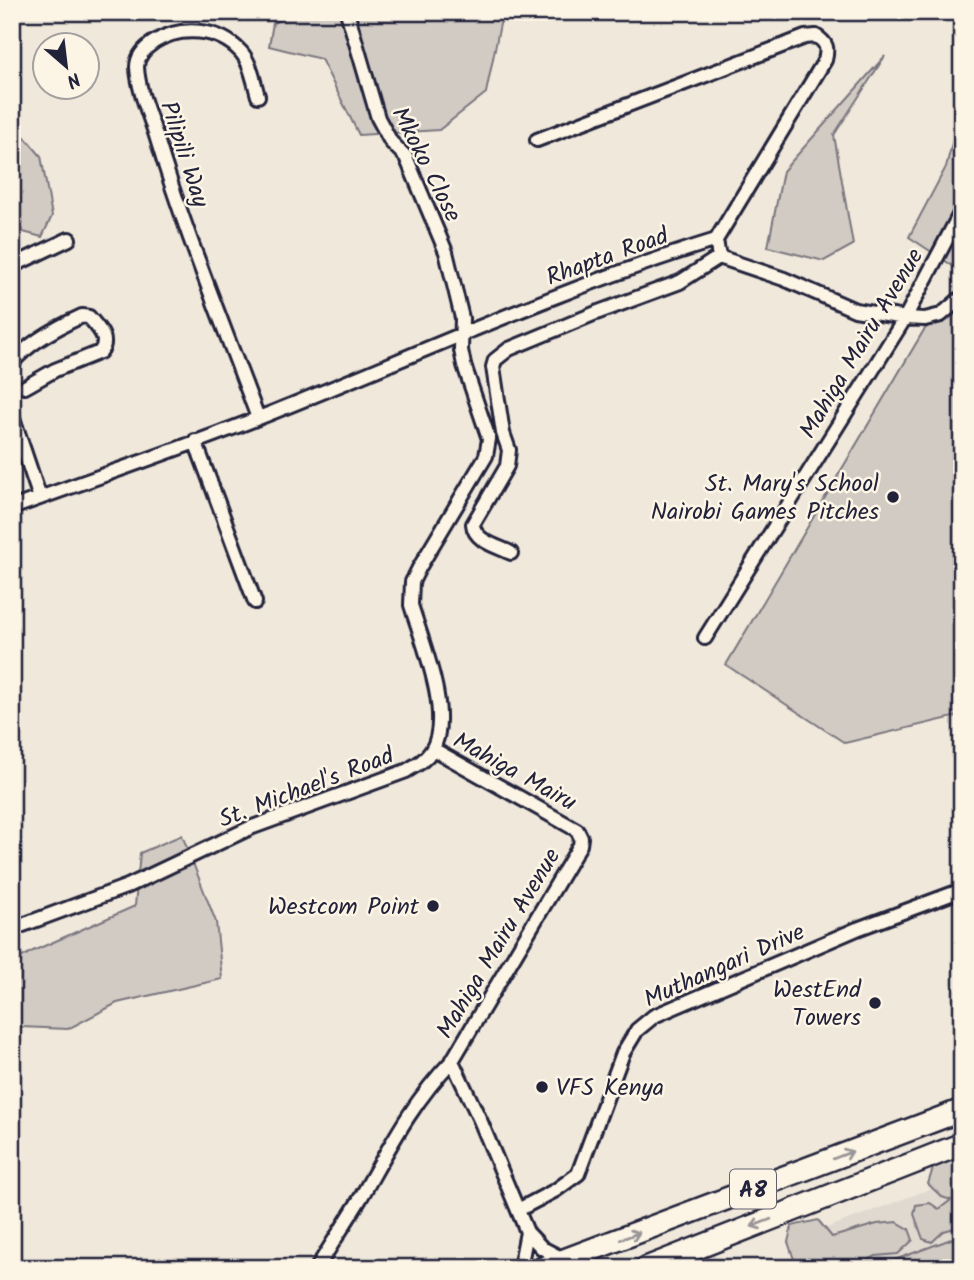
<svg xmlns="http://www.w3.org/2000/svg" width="974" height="1280" font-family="Kalam,sans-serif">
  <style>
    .built { fill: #e0d9cf }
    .green { fill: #d1cbc3; stroke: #7a767f; stroke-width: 2 }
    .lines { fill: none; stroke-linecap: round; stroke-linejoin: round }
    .street-casing { stroke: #22223b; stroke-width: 18 }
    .highway-casing { stroke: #22223b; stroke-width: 26 }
    .street { stroke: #fcf5e5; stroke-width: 12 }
    .highway { stroke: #fcf5e5; stroke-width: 21 }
    .oneway { stroke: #9a9698 }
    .poi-dot { fill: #22223b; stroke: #fcf5e5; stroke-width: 2.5 }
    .labels { text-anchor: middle; stroke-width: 5; stroke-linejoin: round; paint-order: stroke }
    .shield { fill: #fcf5e5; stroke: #63616e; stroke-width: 2 }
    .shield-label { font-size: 23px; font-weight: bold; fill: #22223b }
    .street-label { font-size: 24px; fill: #22223b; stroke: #fcf5e5 }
    .poi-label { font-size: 24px; fill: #22223b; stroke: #fcf5e5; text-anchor: end }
  </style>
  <rect width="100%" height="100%" fill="#efe8db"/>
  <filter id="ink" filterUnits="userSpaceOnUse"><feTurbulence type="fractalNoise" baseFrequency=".0143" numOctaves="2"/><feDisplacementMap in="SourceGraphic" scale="14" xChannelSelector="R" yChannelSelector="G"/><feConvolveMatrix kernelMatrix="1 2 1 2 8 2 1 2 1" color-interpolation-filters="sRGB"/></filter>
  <g filter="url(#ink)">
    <path class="built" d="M 962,1177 L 962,1268 L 802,1268 L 792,1241 Z"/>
    <path class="green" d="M 296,12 L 506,12 L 500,24 L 486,93 L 439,130 L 359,135 L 321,59 L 269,46 L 273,23 Z
      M 885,56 L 834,135 L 853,245 L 824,261 L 768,247 L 783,171 Z
      M 962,104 L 962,272 L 909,237 L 946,167 Z
      M 12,122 L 41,156 L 52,216 L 42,237 L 23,232 L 15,184 L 12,184 Z
      M 962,295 L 962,715 L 845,743 L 726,665 L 924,330 Z
      M 182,835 L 216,922 L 222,979 L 117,1003 L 68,1029 L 21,1027 L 12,1034 L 12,963 L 33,951 L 135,906 L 140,853 Z
      M 955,1157 L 962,1157 L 962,1226 L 944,1231 L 932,1242 L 923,1239 L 914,1214 L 916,1205 L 930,1203 L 939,1209 L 951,1200 L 942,1197 L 928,1184 L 934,1165 Z
      M 818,1220 L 832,1237 L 877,1224 L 897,1222 L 909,1229 L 913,1240 L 898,1254 L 876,1256 L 852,1268 L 797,1268 L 788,1242 L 792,1226 Z
      M 962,1235 L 962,1268 L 873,1268 Z"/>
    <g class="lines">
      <defs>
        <path id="street" d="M 258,96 C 254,83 251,63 241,52 C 219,28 181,25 154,42 C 145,48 137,56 137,67 C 138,90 150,116 157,139 C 185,233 224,326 258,418
          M 719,257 L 784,279 L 855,310 L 905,318 L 925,319 L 941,315 L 962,297
          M 12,266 L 69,239
          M 12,363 C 29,342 58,327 82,316 L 89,317 C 97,327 111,339 100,352 L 55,370 L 25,387
          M 12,415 L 40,498
          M 195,441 L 255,602
          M 12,508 C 102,475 193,445 281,409 C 425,351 567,286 716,240 L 825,60 C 828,48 827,43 816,36 L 805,37 L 537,140
          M 511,553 C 497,546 474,541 473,524 L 507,466 L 509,450 L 503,433 L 493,367 L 495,360 L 509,349 L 596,313 L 680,282 L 719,257 L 716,240
          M 705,638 L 905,318 L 962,210
          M 433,749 L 577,830 L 581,838 L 580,845 L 452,1061 L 480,1120 L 527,1232 L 542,1248 L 565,1260
          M 12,929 L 128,886 L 250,828 L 406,771 C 416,765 425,761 432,750 C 453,715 422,642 411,605 L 412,582 L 419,568 L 486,456 L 489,439 L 464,365 L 461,350 L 462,318 L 446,252 L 406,157 L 391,142 L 378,118 L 347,12
          M 518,1210 L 556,1190 L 578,1174 L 623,1053 L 637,1030 L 654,1016 L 857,929 L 962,890
          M 317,1268 C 331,1245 346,1222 360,1199 C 388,1150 412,1102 452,1061
          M 520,1268 L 527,1232"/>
        <path id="highway" d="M 543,1268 L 962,1110
          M 646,1268 L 962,1144"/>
      </defs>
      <use href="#street" class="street-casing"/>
      <use href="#highway" class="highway-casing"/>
      <use href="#street" class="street"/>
      <use href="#highway" class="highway"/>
    </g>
    <defs><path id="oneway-shaft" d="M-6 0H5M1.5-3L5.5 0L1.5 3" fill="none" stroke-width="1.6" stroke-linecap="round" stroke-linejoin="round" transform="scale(1.75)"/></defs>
    <g class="oneway">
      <use href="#oneway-shaft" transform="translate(843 1155) rotate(-21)"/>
      <use href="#oneway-shaft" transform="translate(761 1223) rotate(159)"/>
      <use href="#oneway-shaft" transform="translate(630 1236) rotate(-20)"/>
    </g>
  </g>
  <g class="poi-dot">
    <circle cx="893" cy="497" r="7"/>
    <circle cx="433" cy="906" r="7"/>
    <circle cx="875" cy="1003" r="7"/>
    <circle cx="542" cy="1087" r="7"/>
  </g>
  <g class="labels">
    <rect class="shield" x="730" y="1169.5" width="46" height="39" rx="5"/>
    <g class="shield-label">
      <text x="753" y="1197">A8</text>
    </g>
    <g class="street-label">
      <text transform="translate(185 154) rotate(72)" y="8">Pilipili Way</text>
      <text transform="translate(427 164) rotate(63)" y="8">Mkoko Close</text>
      <text transform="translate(607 256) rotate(-20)" y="8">Rhapta Road</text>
      <text transform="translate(861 343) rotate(-59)" y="8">Mahiga Mairu Avenue</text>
      <text transform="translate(515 771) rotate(29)" y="8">Mahiga Mairu</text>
      <text transform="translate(306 787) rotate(-21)" y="8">St. Michael's Road</text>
      <text transform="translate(498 943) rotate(-59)" y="8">Mahiga Mairu Avenue</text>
      <text transform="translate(724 965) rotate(-24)" y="8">Muthangari Drive</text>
    </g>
    <g class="poi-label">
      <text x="879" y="491">St. Mary's School<tspan x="879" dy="28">Nairobi Games Pitches</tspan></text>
      <text x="419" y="914">Westcom Point</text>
      <text x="861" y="997">WestEnd<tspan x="861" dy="28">Towers</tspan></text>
      <text x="556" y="1095" text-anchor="start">VFS Kenya</text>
    </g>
  </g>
  <rect width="974" height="1280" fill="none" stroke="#fcf5e5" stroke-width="42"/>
  <rect x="21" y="21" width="932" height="1238" fill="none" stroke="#22223b" stroke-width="2.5" filter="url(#ink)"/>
  <g transform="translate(66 66) rotate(152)"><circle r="33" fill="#fcf5e5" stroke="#a5a1a1" stroke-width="2"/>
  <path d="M0-5L12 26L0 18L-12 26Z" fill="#22223b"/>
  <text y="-10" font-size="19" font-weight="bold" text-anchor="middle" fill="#22223b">N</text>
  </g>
</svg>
